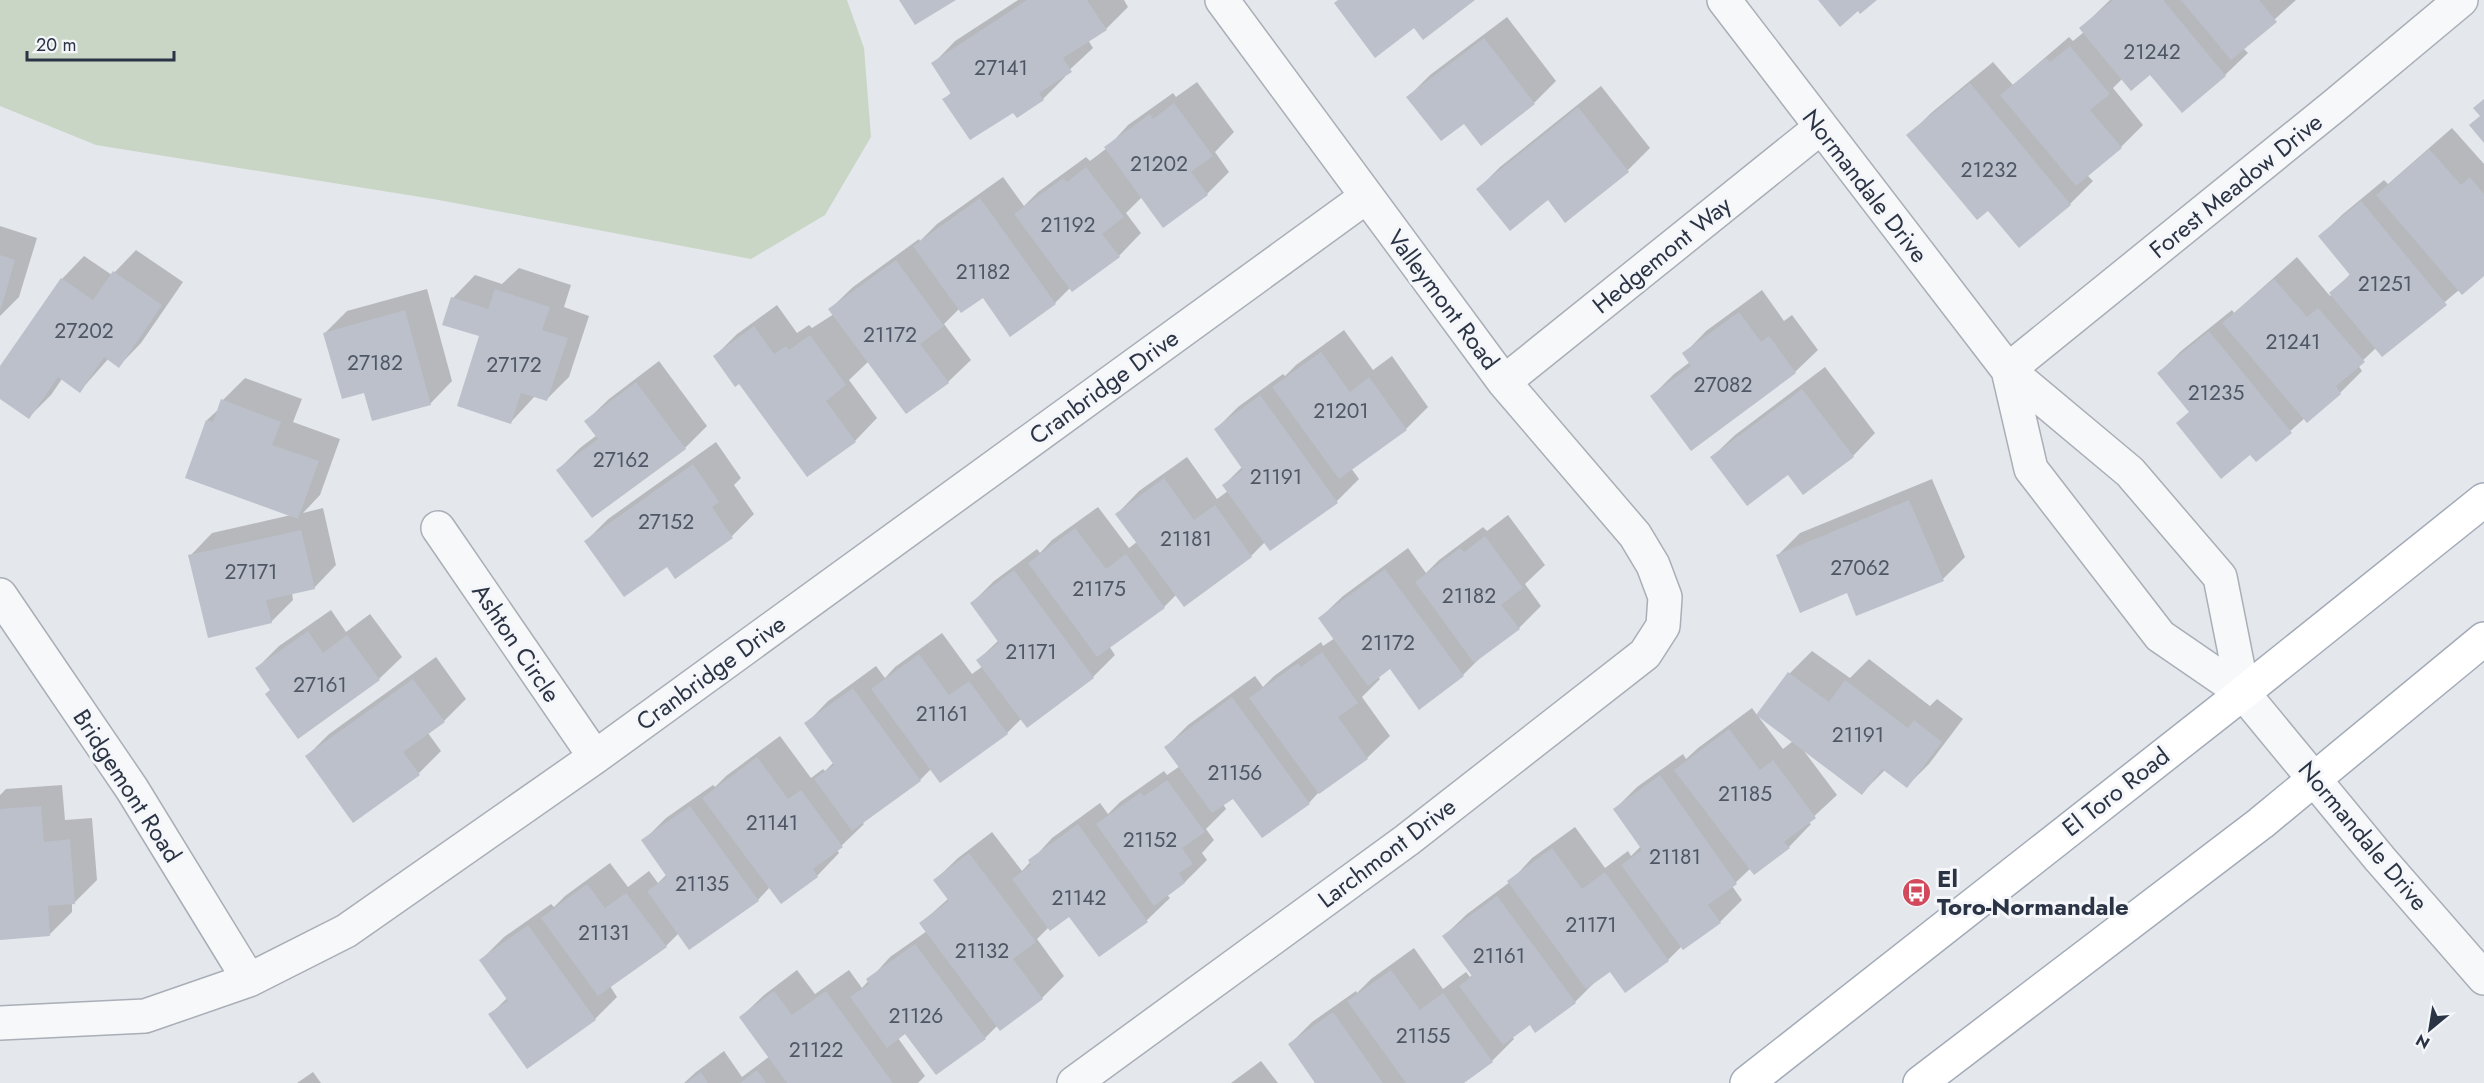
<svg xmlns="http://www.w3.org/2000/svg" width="2484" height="1083" font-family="Jost,sans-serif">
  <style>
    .green { fill: #c9d6c5 }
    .shadow { fill: #0003; fill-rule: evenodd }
    .building { fill: #bbc0ca }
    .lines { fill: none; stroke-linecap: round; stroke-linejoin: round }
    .minor-casing { stroke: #a9aeb7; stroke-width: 36 }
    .major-casing { stroke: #a3abb8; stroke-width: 36 }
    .minor { stroke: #f7f8fa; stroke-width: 33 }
    .major { stroke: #fff; stroke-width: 33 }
    .labels { text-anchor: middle; stroke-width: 6; stroke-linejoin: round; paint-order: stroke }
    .number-label { font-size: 21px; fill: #4f5766 }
    .street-label { font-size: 24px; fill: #2b3445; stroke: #f4f6f9 }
    .poi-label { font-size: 24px; font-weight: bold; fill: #2b3445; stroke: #f4f6f9; text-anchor: start }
  </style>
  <rect width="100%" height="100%" fill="#e4e7ec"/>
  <path class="green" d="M 0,0 L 847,0 L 864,48 L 871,137 L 825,215 L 751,259 L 439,200 L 96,145 L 0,106 Z"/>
  <path class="shadow" d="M 1018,0 L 1124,0 L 1128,7 L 1106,29 L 1088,40 L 1093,48 L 1064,75 L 1065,77 L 1043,99 L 1013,111 L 944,99 L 952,92 L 933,64 L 955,41 Z
    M 2110,0 L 2296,0 L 2243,48 L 2248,53 L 2225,75 L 2182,111 L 2150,73 L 2122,79 L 2113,88 L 2143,125 L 2121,147 L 2087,175 L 2093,181 L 2070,204 L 2019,246 L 1988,209 L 1909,135 L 1931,113 L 1993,62 L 2013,85 L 2069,37 L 2073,41 L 2084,32 L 2081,28 Z
    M 1507,17 L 1556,81 L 1534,103 L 1464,122 L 1408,97 L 1430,75 Z
    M 1197,82 L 1234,132 L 1215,152 L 1229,172 L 1207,194 L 1142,197 L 1126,213 L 1141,233 L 1119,256 L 1073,290 L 1071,287 L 1055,303 L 983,296 L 960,308 L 944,324 L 971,360 L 948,382 L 906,412 L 869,361 L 849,380 L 877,418 L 855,441 L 807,475 L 739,382 L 715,356 L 737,334 L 777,305 L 797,333 L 809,325 L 812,328 L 834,314 L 830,309 L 853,287 L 919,239 L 920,241 L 937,224 L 1003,177 L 1024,206 L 1038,192 L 1086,157 L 1090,161 L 1107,148 L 1128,125 L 1173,93 L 1176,97 Z
    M 1601,86 L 1650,148 L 1628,170 L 1565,221 L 1548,198 L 1478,189 L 1500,167 Z
    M 2452,128 L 2484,164 L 2484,274 L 2459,290 L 2382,355 L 2376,348 L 2358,365 L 2362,371 L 2340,393 L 2305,418 L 2257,460 L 2250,453 L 2178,423 L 2190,411 L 2159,373 L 2181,351 L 2232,310 L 2234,313 L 2297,257 L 2330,296 L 2332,294 L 2351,273 L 2320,236 L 2343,214 L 2384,180 L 2388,184 Z
    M 0,226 L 37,238 L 19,297 L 0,316 Z
    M 136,250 L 183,282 L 141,343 L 119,366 L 109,358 L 80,391 L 62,379 L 51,395 L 29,417 L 0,397 L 0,368 L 62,279 L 84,256 L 112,275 Z
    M 519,268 L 571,285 L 564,307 L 589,316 L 569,377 L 547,399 L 535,396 L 511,422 L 481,335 L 453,298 L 475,275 L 502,284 Z
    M 427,289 L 452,381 L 430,404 L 365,391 L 325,333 L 347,311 Z
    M 1762,290 L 1784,321 L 1792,315 L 1818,350 L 1795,372 L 1691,449 L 1652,396 L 1674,374 L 1690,362 L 1684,354 L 1706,331 Z
    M 1344,330 L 1373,370 L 1392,356 L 1428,407 L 1406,429 L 1351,468 L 1359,479 L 1337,501 L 1265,542 L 1251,556 L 1177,594 L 1164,607 L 1109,646 L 1115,655 L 1093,677 L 1022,718 L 1007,733 L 940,781 L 931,769 L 920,780 L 862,822 L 864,824 L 837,850 L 839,853 L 817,876 L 770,887 L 758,900 L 679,933 L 666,946 L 610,986 L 617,997 L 595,1019 L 490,1015 L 508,997 L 481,960 L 504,937 L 551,904 L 554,907 L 565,896 L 610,863 L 628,887 L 649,871 L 658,883 L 667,874 L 643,841 L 666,818 L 713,785 L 715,787 L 726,776 L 780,736 L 811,778 L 823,769 L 825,771 L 834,762 L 806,724 L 828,701 L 876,666 L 885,678 L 895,667 L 942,633 L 972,674 L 983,666 L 978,660 L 999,640 L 972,603 L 994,581 L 1037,549 L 1040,553 L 1052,540 L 1098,507 L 1129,548 L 1138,541 L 1117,514 L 1139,491 L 1187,457 L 1217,499 L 1228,491 L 1224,485 L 1243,466 L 1216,429 L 1238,407 L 1283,374 L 1285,376 L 1296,365 Z
    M 659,361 L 707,426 L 685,448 L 558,470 L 580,448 L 597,435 L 586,421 L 609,399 Z
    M 1825,367 L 1875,433 L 1853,456 L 1788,473 L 1712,457 L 1735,435 Z
    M 245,378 L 302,399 L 293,422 L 340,439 L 320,495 L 303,513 L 323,508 L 336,565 L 314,588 L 292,593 L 293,600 L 271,622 L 190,556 L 212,533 L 291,515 L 207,420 L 220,408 L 223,400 Z
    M 716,442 L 741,478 L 734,485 L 754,514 L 732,536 L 676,577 L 667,565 L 586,541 L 608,519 Z
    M 1932,479 L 1965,557 L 1943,579 L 1848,591 L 1778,555 L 1800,533 Z
    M 1508,515 L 1545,565 L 1525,584 L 1541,606 L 1519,628 L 1486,652 L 1463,675 L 1390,667 L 1378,676 L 1380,679 L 1362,697 L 1390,736 L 1367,758 L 1318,793 L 1309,803 L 1233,797 L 1223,804 L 1226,809 L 1206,829 L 1214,840 L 1202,853 L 1207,860 L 1185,882 L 1167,895 L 1170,898 L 1147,920 L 1099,955 L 1069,915 L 1049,927 L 1037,939 L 1064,976 L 1042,998 L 997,1026 L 985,1038 L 906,1032 L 898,1038 L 925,1076 L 918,1083 L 684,1083 L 696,1072 L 724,1051 L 742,1077 L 770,1056 L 741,1017 L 764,995 L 797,970 L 815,994 L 849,970 L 862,988 L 890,957 L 927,931 L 921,923 L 949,898 L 935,880 L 958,858 L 992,832 L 1022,871 L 1052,838 L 1100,803 L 1108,814 L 1120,802 L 1164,771 L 1167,775 L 1180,766 L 1166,747 L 1188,725 L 1255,676 L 1263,687 L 1274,676 L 1321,642 L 1323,646 L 1335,638 L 1320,618 L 1343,596 L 1408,548 L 1426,573 L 1439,560 L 1483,527 L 1487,531 Z
    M 331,610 L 346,632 L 370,614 L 402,657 L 379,679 L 272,690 L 257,668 L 279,646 Z
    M 1812,651 L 1850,678 L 1869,659 L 1930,706 L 1937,699 L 1963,719 L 1929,764 L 1907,786 L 1885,770 L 1862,793 L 1804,751 L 1837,795 L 1808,822 L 1811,824 L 1789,847 L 1751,868 L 1732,886 L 1742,900 L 1720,922 L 1682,946 L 1668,960 L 1625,990 L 1611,970 L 1598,979 L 1575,1002 L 1536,1030 L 1530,1023 L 1512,1036 L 1514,1039 L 1492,1061 L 1461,1083 L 1314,1083 L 1316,1081 L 1290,1044 L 1312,1022 L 1356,991 L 1357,993 L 1371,979 L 1414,948 L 1443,989 L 1466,972 L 1470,977 L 1473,974 L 1444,936 L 1467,914 L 1510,882 L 1532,858 L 1575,827 L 1605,868 L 1628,851 L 1631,856 L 1641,846 L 1615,809 L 1637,787 L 1683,754 L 1686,759 L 1698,748 L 1752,708 L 1757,715 L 1790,673 ZM 1758,716 L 1793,741 L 1783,749 Z
    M 436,657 L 466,699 L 444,721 L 428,733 L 441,751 L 419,773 L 353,821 L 307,756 L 329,734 Z
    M 62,785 L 65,820 L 92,818 L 97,880 L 74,903 L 72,903 L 72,912 L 50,934 L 0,938 L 0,795 L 6,789 Z
    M 1261,1061 L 1278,1083 L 1231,1083 Z
    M 313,1072 L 321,1083 L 297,1083 Z"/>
  <path class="building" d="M 899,0 L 956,0 L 915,25 Z
    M 1027,0 L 1087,0 L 1107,30 L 1063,58 L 1072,72 L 1039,93 L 1044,100 L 1017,118 L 1013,113 L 970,140 L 942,99 L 951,94 L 931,63 Z
    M 1338,0 L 1475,0 L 1423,40 L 1414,28 L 1375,58 L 1334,3 Z
    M 1818,0 L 1877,0 L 1860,14 L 1858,11 L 1840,27 Z
    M 2113,0 L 2163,0 L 2226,76 L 2182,113 L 2150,75 L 2131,91 L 2079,28 Z
    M 2181,0 L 2259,0 L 2277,22 L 2231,60 Z
    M 1484,38 L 1535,104 L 1481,146 L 1464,124 L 1441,141 L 1406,97 Z
    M 2070,46 L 2110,94 L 2090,110 L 2122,148 L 2076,186 L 2000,95 L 2046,58 L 2050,62 Z
    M 1970,83 L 2071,205 L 2019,248 L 1988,211 L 1977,220 L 1906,135 Z
    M 2484,99 L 2484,143 L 2469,125 L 2480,116 L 2473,108 Z
    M 1174,103 L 1213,156 L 1191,172 L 1208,195 L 1163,228 L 1104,147 L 1150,114 L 1153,119 Z
    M 1578,107 L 1629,172 L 1565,223 L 1548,200 L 1510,231 L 1476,189 Z
    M 2429,149 L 2461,185 L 2470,177 L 2484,194 L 2484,276 L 2462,295 L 2376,195 Z
    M 1086,167 L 1124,217 L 1102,234 L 1120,257 L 1072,292 L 1014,214 L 1063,178 L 1067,182 Z
    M 980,198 L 1056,304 L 1010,337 L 983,298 L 961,313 L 913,246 Z
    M 2361,201 L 2447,305 L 2382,357 L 2329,293 L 2350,275 L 2318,236 Z
    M 0,255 L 15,260 L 1,309 L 0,309 Z
    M 896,260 L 944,326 L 920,344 L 949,383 L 906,414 L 828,309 Z
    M 113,271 L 162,305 L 119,368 L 104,357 L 80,393 L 58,377 L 29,419 L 0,399 L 0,366 L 61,278 L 93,300 Z
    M 2274,279 L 2307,317 L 2318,308 L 2365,362 L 2336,386 L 2341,394 L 2307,423 L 2222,323 Z
    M 495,289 L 550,307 L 542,330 L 568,338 L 547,401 L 521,393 L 511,424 L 457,406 L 479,336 L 442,325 L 451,297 L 488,309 Z
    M 405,310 L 431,405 L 372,421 L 364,393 L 342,399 L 323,333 Z
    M 1739,312 L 1761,342 L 1769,336 L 1796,373 L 1691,451 L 1650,396 L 1691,366 L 1682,353 Z
    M 754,326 L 774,354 L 786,346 L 789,350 L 810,335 L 846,385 L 826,401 L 856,442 L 807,477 L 739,384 L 735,387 L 713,356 Z
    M 2209,331 L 2292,433 L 2256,462 L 2250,455 L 2221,479 L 2176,423 L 2189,412 L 2157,373 Z
    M 1321,352 L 1350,392 L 1369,377 L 1407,430 L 1339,479 L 1272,387 Z
    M 636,382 L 686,449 L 592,518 L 556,470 L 598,439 L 584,421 Z
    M 1802,389 L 1854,457 L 1803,495 L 1788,475 L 1747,506 L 1710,457 Z
    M 1260,395 L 1338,503 L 1270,551 L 1222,485 L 1243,470 L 1214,429 Z
    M 221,399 L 281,422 L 272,445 L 319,461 L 298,519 L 185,478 L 206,420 L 213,422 Z
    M 693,464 L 719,502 L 712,507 L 733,538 L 675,579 L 667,567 L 624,597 L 584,541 Z
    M 1164,478 L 1194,520 L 1215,505 L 1252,557 L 1184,607 L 1115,514 Z
    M 1909,500 L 1944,581 L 1856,616 L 1847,593 L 1800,613 L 1776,555 Z
    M 1075,528 L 1106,569 L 1126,554 L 1165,608 L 1097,657 L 1028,563 Z
    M 301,530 L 315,589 L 266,600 L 272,623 L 208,638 L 188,555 Z
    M 1485,536 L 1523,588 L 1501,605 L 1520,629 L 1474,663 L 1415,582 L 1460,548 L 1464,552 Z
    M 1385,569 L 1464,676 L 1419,710 L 1390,669 L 1368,686 L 1318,618 Z
    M 1014,570 L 1094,678 L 1027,728 L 976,660 L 999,643 L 970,603 Z
    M 308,631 L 323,653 L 347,635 L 380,680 L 298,739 L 265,694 L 270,690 L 255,668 Z
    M 1322,652 L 1358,703 L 1338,717 L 1368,759 L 1319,794 L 1249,698 L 1298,663 L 1301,667 Z
    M 919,654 L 949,695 L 969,681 L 1008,734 L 940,783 L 871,689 Z
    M 1788,672 L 1829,702 L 1845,680 L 1908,728 L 1914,720 L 1942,742 L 1907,788 L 1882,769 L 1862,795 L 1756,715 Z
    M 413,679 L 445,722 L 403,752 L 420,775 L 353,823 L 305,756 Z
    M 853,688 L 921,781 L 852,831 L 814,779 L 834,765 L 804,723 Z
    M 1232,697 L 1310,804 L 1262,838 L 1233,799 L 1212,813 L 1164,747 Z
    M 1729,729 L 1760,770 L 1773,760 L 1816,818 L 1784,842 L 1790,848 L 1754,875 L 1674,770 Z
    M 757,757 L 788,799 L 801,790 L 843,847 L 813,869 L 818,877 L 781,904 L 702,798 Z
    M 1660,775 L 1737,884 L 1708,905 L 1721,923 L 1683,950 L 1621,865 L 1642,850 L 1613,809 Z
    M 1167,780 L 1205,832 L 1182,848 L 1193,864 L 1179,873 L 1185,883 L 1154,906 L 1096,824 L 1141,792 L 1144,796 Z
    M 41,806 L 44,842 L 70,839 L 75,904 L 48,906 L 50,936 L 0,940 L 0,809 Z
    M 690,806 L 759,901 L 689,950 L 647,891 L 667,877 L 641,840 Z
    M 1078,824 L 1148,922 L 1099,957 L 1069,917 L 1050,931 L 1012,879 L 1031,865 L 1028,860 Z
    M 1552,848 L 1582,889 L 1605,872 L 1669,961 L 1625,993 L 1610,972 L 1586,989 L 1507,881 Z
    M 969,853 L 1036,942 L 1013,959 L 1043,999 L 1000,1031 L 919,923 L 949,901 L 933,880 Z
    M 587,884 L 605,908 L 626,893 L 667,947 L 598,996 L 541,918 Z
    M 1497,896 L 1576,1003 L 1535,1033 L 1530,1025 L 1503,1045 L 1459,986 L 1472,976 L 1442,936 Z
    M 528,925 L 596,1020 L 527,1069 L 488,1014 L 508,1001 L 479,960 Z
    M 915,944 L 986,1039 L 936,1075 L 905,1034 L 887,1048 L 850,997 L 869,984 L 866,979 Z
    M 1391,970 L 1420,1010 L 1443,993 L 1493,1062 L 1464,1083 L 1406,1083 L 1347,1001 Z
    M 774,991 L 792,1015 L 826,991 L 893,1083 L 787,1083 L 739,1017 Z
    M 1333,1012 L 1383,1083 L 1315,1083 L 1288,1044 Z
    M 757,1070 L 766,1083 L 740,1083 Z
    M 701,1072 L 708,1083 L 686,1083 Z"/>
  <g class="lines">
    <defs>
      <path id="minor" d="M 1724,0 L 2008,370 L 2130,472 L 2220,577 L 2243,693
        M 2008,370 L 2031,469 L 2160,636 L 2243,693 L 2380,859 L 2484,978
        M 2008,370 L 2334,106 L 2461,0
        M 1504,382 L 1820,128
        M 438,528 L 595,757
        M 0,595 L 132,789 L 249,980
        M 0,1023 L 145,1016 L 249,980 L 346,931 L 595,757 L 1366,197
        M 1074,1083 L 1407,840 L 1645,654 L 1663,626 L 1665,597 L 1653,565 L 1635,535 L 1504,382 L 1222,0"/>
      <path id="major" d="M 1747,1083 L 2243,693 L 2484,500
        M 1920,1083 L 2261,823 L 2484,639"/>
    </defs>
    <use href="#minor" class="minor-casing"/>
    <use href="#major" class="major-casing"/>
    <use href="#minor" class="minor"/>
    <use href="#major" class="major"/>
  </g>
  <defs>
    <symbol id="bus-disc" viewBox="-11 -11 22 22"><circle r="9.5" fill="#d1495b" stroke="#f4f6f9"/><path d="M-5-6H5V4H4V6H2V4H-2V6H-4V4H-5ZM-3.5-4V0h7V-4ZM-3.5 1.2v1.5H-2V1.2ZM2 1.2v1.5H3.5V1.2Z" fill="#fff"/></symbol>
  </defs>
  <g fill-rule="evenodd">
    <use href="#bus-disc" x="1900" y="876" width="33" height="33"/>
  </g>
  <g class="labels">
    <g class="number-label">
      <text x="2152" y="59">21242</text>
      <text x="1001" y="75">27141</text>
      <text x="1159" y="171">21202</text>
      <text x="1989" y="177">21232</text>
      <text x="1068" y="232">21192</text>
      <text x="983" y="279">21182</text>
      <text x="2385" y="291">21251</text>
      <text x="84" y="338">27202</text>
      <text x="890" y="342">21172</text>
      <text x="2293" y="349">21241</text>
      <text x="375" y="370">27182</text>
      <text x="514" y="372">27172</text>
      <text x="1723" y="392">27082</text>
      <text x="2216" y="400">21235</text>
      <text x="1341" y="418">21201</text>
      <text x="621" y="467">27162</text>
      <text x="1276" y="484">21191</text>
      <text x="666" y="529">27152</text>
      <text x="1186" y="546">21181</text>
      <text x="1860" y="575">27062</text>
      <text x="251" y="579">27171</text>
      <text x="1099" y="596">21175</text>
      <text x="1469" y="603">21182</text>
      <text x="1388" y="650">21172</text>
      <text x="1031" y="659">21171</text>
      <text x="320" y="692">27161</text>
      <text x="942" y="721">21161</text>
      <text x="1858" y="742">21191</text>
      <text x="1235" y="780">21156</text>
      <text x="1745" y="801">21185</text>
      <text x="772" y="830">21141</text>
      <text x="1150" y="847">21152</text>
      <text x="1675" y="864">21181</text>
      <text x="702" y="891">21135</text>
      <text x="1079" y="905">21142</text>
      <text x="1591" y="932">21171</text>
      <text x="604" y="940">21131</text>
      <text x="982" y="958">21132</text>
      <text x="1499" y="963">21161</text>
      <text x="916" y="1023">21126</text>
      <text x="1423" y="1043">21155</text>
      <text x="816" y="1057">21122</text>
    </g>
    <g class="street-label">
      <text transform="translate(1865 186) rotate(52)" y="8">Normandale Drive</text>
      <text transform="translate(2236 186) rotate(-39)" y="8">Forest Meadow Drive</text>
      <text transform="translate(1662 255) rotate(-39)" y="8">Hedgemont Way</text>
      <text transform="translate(1443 300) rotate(53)" y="8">Valleymont Road</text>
      <text transform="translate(1104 387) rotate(-36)" y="8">Cranbridge Drive</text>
      <text transform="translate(516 643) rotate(56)" y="8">Ashton Circle</text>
      <text transform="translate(711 673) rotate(-36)" y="8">Cranbridge Drive</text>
      <text transform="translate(127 786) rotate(57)" y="8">Bridgemont Road</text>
      <text transform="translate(2116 792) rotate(-38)" y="8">El Toro Road</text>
      <text transform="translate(2363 836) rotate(50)" y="8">Normandale Drive</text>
      <text transform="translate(1387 853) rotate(-37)" y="8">Larchmont Drive</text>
    </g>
    <g class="poi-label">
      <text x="1937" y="887">El<tspan x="1937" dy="28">Toro-Normandale</tspan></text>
    </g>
  </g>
  <g transform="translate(2430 1029) rotate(210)" stroke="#f4f6f9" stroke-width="4.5" paint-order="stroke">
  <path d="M0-4.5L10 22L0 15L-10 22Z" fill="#2b3445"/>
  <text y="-9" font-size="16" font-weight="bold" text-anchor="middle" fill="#2b3445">N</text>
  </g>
  <path d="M27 51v9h147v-9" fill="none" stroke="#2b3445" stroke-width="3"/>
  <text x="36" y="51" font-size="18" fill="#2b3445" stroke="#f4f6f9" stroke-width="4.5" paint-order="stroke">20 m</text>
</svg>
